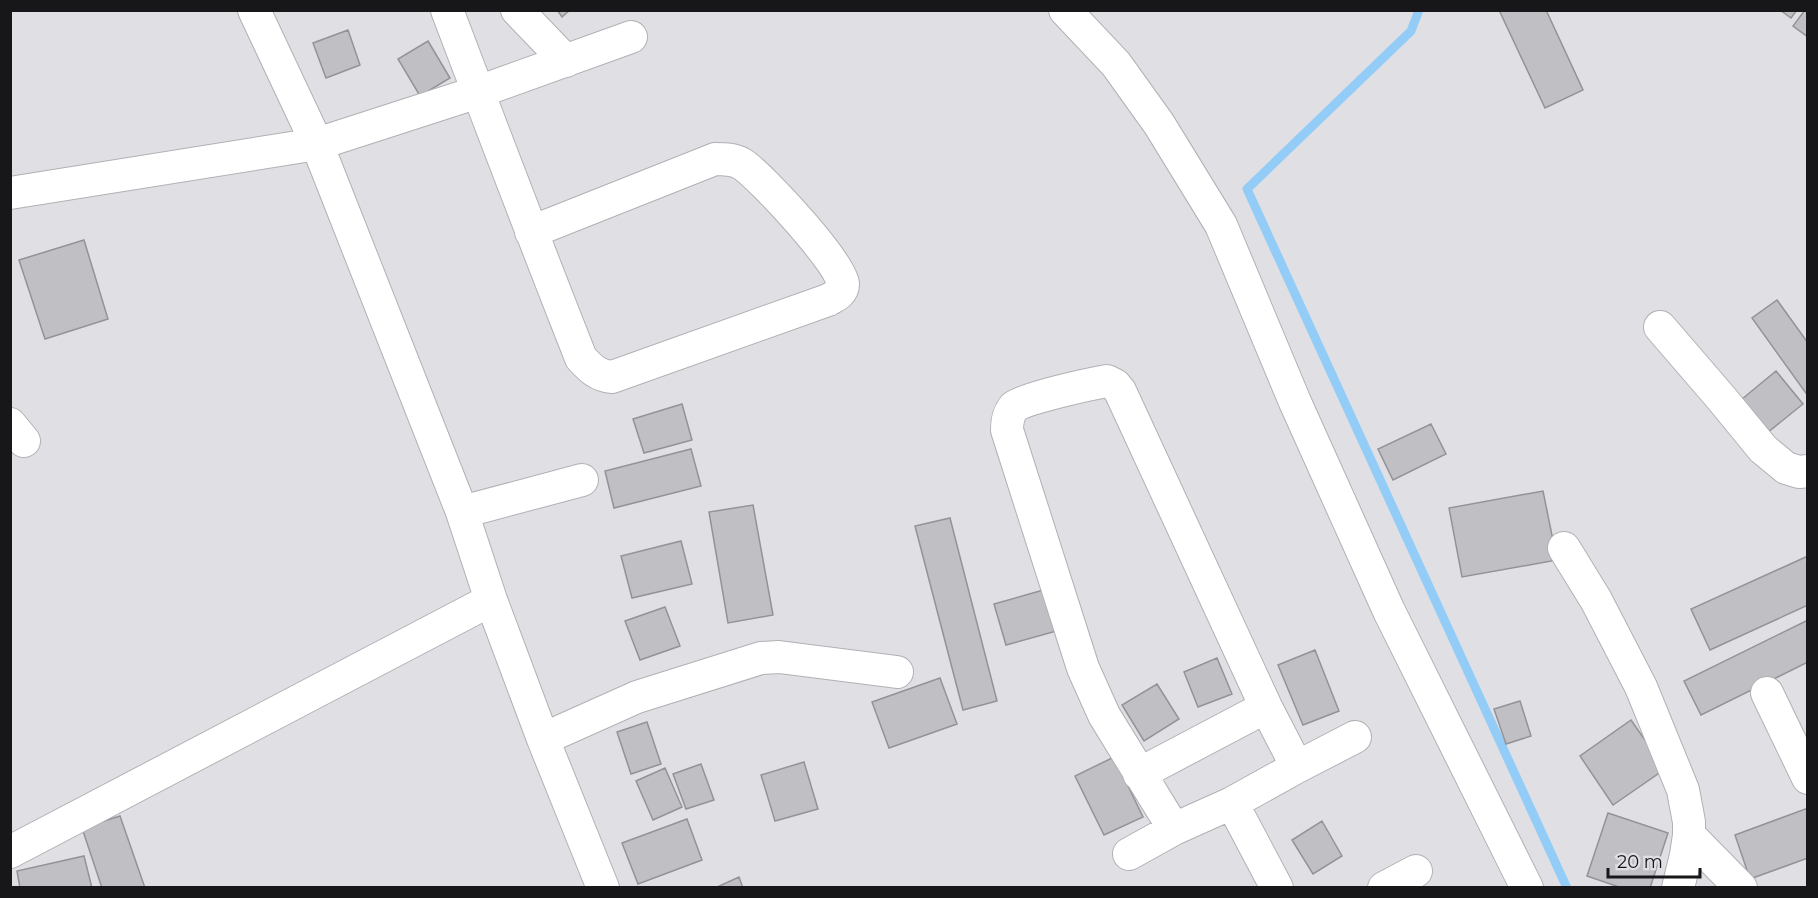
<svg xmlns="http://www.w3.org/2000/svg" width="1818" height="898" font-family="Montserrat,sans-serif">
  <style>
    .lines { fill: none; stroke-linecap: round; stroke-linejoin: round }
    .stream { stroke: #93cdf7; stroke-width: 9 }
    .building { fill: #c0c0c4; stroke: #939397; stroke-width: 1.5 }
    .minor-casing { stroke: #b1b1b5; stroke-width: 34 }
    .minor { stroke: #fff; stroke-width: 32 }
  </style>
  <rect width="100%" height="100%" fill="#e0e0e4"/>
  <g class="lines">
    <path class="stream" d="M 1419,10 L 1411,31 L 1247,189 L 1567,888"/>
  </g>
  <path class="building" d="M 557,10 L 570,10 L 562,17 Z
    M 1499,10 L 1546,10 L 1583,90 L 1545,108 Z
    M 1780,10 L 1797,10 L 1791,18 Z
    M 1805,10 L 1808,10 L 1808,37 L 1793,26 Z
    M 348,30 L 360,65 L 326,78 L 313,43 Z
    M 428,41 L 450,78 L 420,96 L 398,59 Z
    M 84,240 L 108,319 L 45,339 L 19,260 Z
    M 1777,300 L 1808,343 L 1808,396 L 1752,318 Z
    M 1776,371 L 1803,404 L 1762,437 L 1736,404 Z
    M 682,404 L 692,440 L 644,453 L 633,419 Z
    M 1431,424 L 1446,454 L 1393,480 L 1378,449 Z
    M 691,449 L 701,486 L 614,508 L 605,471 Z
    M 1543,491 L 1557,560 L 1462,577 L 1449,508 Z
    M 753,505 L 773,615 L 728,623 L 709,512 Z
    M 950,518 L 997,701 L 963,710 L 915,526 Z
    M 681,541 L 692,584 L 632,598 L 621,556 Z
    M 1808,556 L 1808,605 L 1710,650 L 1691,609 Z
    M 1047,589 L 1060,630 L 1006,645 L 994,604 Z
    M 665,607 L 680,646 L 640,660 L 625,621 Z
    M 1808,620 L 1808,662 L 1701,715 L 1684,681 Z
    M 1315,650 L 1339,711 L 1303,725 L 1278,665 Z
    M 1217,658 L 1232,694 L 1198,707 L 1184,672 Z
    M 940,678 L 957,724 L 889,748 L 872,702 Z
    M 1157,684 L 1179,719 L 1144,741 L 1122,705 Z
    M 1520,701 L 1531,736 L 1506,744 L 1494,709 Z
    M 1631,720 L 1665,769 L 1613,805 L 1580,756 Z
    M 647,722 L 661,764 L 631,774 L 617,732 Z
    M 1114,757 L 1143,817 L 1104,835 L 1075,776 Z
    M 804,762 L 818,809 L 775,821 L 761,775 Z
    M 701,764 L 714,800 L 686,809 L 673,774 Z
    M 665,768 L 682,807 L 653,820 L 636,781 Z
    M 1808,808 L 1808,858 L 1750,879 L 1735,835 Z
    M 1608,813 L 1668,833 L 1650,888 L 1622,888 L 1587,876 Z
    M 120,816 L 145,888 L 102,888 L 82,828 Z
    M 687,819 L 702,860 L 638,884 L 622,843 Z
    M 1322,821 L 1342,856 L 1313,874 L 1292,840 Z
    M 84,856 L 92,888 L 20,888 L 17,871 Z
    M 739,877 L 743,888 L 715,888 Z"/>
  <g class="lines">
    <defs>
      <path id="minor" d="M 254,10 L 317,144 L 462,512 L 491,600 L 543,739 L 603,888
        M 447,10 C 491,126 535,242 581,358 C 590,368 598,376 612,377 L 828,300 C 835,296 843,293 843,284 C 843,265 760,175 742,164 C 734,159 725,159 715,159 L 531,232
        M 517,10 L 566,61
        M 1065,10 L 1116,64 L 1159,124 L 1221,225 L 1295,402 L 1389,611 L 1527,888
        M 10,193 L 317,144 L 478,92 L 631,37
        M 1660,327 L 1722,399 L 1763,449 L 1786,468 L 1799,472 L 1808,471
        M 10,424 L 24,441
        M 462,512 L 582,480
        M 1564,548 L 1596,600 L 1641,687 L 1683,790 L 1689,822 L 1689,835 L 1686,855 L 1678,888
        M 1767,693 L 1808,778
        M 543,739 L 637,697 L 761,658 L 779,657 L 897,672
        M 1297,767 L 1355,737
        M 1139,774 L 1266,707
        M 1232,803 L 1297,767 L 1266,707 L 1120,391 L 1115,385 L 1107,381 C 1090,384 1025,398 1014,407 C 1008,414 1007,421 1007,430 L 1083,668 L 1104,715 L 1174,829 L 1232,803 L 1277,888
        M 1689,835 L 1741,888
        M 10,852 L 491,600
        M 1129,854 L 1174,829
        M 1384,888 L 1416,871"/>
    </defs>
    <use href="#minor" class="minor-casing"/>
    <use href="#minor" class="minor"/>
  </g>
  <rect width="1818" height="898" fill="none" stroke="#171719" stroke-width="24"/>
  <path d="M1608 868v9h92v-9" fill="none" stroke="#171719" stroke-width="3"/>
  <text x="1617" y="868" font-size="18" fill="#171719" stroke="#e0e0e4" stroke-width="4.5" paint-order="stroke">20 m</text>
</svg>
